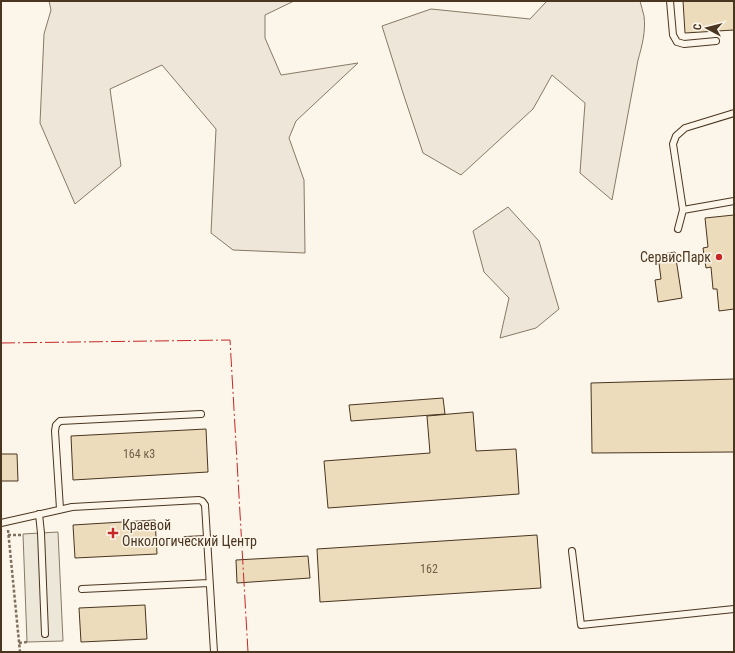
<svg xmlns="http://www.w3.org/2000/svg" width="735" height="653" font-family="'Roboto Condensed',sans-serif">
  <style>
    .green { fill: #ede6d9; stroke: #887966 }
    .parking { fill: #ede7d9; stroke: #887966 }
    .building { fill: #ecdcbc; stroke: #4a3520 }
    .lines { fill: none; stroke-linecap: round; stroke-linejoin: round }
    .lane-casing { stroke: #4a3520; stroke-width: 8 }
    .path { stroke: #7f6f5c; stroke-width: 2.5; stroke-dasharray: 3 2; stroke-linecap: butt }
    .lane { stroke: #fbf6e9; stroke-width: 6 }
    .power { stroke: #c62828; stroke-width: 1; stroke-dasharray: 14 3 2 3; stroke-linecap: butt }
    .poi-dot { fill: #c62828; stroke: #fbf6e9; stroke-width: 1.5 }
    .labels { text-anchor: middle; stroke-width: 3; stroke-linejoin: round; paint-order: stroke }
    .number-label { font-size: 12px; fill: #725f47 }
    .poi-label { font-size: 14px; fill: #4a3520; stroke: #fbf6e9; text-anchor: end }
  </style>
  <rect width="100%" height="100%" fill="#fbf6e9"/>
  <path class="green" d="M 49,1 L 294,1 L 265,15 L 265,38 L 281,75 L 358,63 L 296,121 L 289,138 L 304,180 L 305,253 L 233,250 L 211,233 L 216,129 L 162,65 L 110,89 L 121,166 L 75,204 L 40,123 L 44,34 L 51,10 Z
    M 547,1 L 640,1 C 641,6 643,11 644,16 C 646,31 642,46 638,60 L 612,200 L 580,173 L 585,103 L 552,75 L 533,109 L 461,175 L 423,153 L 403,93 L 382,26 L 431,9 L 530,19 Z
    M 508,207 L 539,241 L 559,309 L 536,328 L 500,338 L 509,298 L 484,272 L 473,231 Z"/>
  <path class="parking" d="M 58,532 L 63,641 L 27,642 L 23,534 Z"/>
  <path class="building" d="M 683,1 L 734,1 L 734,30 L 685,33 Z
    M 734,215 L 734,309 L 719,311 L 717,289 L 713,289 L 711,267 L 706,268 L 703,248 L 708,247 L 705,218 Z
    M 675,252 L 682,298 L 658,302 L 655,280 L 661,279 L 658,255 Z
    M 734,379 L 734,452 L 592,453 L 591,383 Z
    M 443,398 L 445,414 L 351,421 L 349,405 Z
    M 473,412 L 476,451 L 516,449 L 519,494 L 328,508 L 324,461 L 430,453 L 427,416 Z
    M 206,429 L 208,472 L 73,480 L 71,436 Z
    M 1,454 L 17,454 L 18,481 L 1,481 Z
    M 155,520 L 157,554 L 75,558 L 73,525 Z
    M 537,535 L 541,588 L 320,602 L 317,549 Z
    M 308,556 L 310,578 L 237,583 L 236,560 Z
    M 145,605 L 147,639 L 81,642 L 79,608 Z"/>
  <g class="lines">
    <defs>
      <path id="lane" d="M 670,1 L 673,35 L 677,42 L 684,44 L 716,41
        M 683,210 L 673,144 L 676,136 L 685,128 L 734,113
        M 678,229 L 683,210 L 734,201
        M 60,509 L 55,431 L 56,425 L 60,421 L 201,414
        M 39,514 L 41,533 L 45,634
        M 1,523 L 72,507 L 199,500 L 202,501 L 205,505 L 214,652
        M 186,540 L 206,539
        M 572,551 L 581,625 L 734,609
        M 82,589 L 209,583"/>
    </defs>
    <use href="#lane" class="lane-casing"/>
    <path class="path" d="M 8,530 L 20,652
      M 8,535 L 23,535
      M 19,643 L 27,642"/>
    <use href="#lane" class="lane"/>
    <path class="power" d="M 1,343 L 230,340 L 248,652"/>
  </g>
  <g class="poi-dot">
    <circle cx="719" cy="257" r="4"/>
    <path d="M111 527h4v4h4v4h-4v4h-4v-4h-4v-4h4z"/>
  </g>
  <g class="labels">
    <g class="number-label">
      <text x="139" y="458">164 к3</text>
      <text x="429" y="573">162</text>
    </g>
    <g class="poi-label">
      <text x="711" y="262">СервисПарк</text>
      <text x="122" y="530" text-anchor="start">Краевой<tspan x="122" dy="16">Онкологический Центр</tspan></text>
    </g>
  </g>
  <rect width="735" height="653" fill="none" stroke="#4a3520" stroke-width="4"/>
  <g transform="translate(707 28) rotate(277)" stroke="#fbf6e9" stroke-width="3" paint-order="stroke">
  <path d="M0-3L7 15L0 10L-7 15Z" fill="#4a3520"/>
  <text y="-6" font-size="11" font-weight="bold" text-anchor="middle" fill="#4a3520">С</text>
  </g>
</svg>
